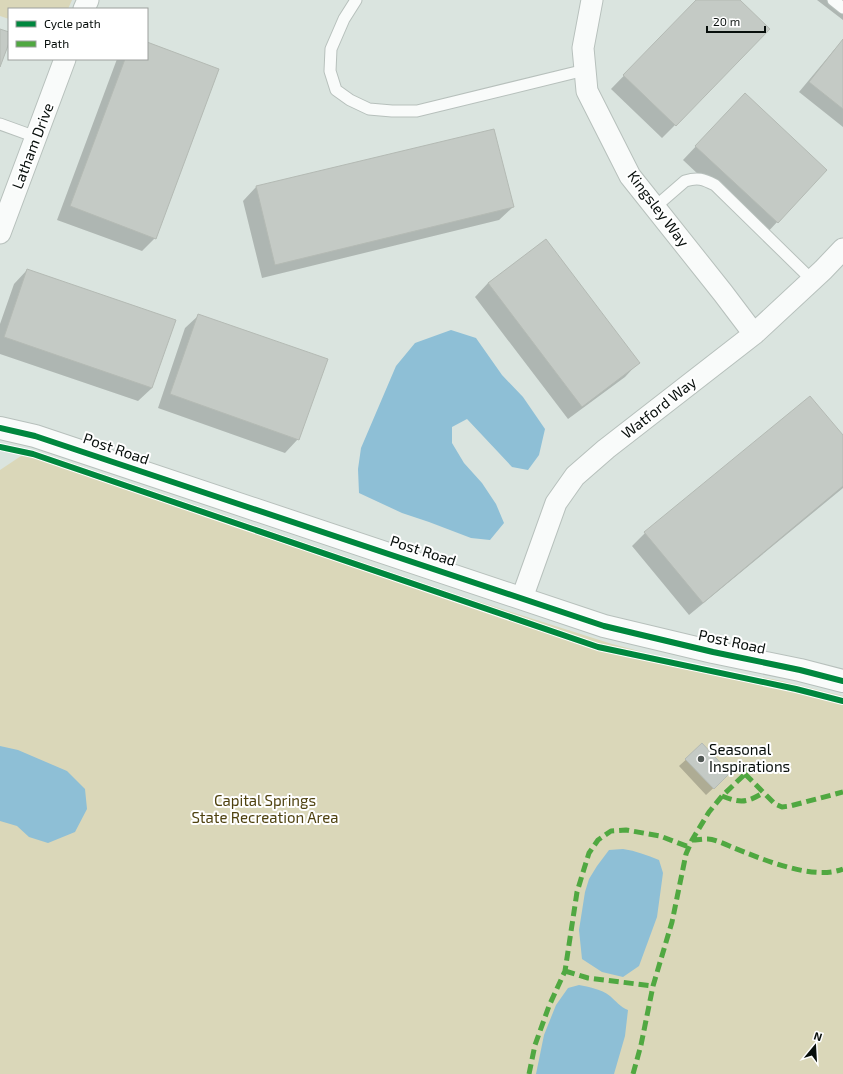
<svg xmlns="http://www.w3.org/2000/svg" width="843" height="1074" font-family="'Exo 2',sans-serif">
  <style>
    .green { fill: #dad7b9 }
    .water { fill: #8ebfd6 }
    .shadow { fill: #0003 }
    .building { fill: #c4cac5; stroke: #b4bab4 }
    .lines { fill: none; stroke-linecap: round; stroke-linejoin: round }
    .lane-casing { stroke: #b7c0bc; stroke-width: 13 }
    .street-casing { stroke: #b7c0bc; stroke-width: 23 }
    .secondary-casing { stroke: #b7c0bc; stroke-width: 24 }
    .lane { stroke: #f9fbfa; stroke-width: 11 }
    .street { stroke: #f9fbfa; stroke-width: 21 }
    .secondary { stroke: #f9fbfa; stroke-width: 22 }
    .quiet { stroke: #50a841; stroke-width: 5; stroke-dasharray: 10 5; stroke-linecap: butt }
    .cycleway-casing { stroke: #fff; stroke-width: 8 }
    .cycleway { stroke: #00873e; stroke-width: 6 }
    .poi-dot { fill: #515955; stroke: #fff; stroke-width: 1.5 }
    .labels { text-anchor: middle; stroke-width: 4; stroke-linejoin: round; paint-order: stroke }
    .street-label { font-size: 15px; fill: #070e0b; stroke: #fff }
    .poi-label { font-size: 15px; fill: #070e0b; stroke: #fff; text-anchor: start }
    .park-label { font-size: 15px; fill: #4f4210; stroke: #fff }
  </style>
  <rect width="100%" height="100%" fill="#dae4df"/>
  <path class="green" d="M 0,0 L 72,0 L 68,9 L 9,9 L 9,19 L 0,16 Z
    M 30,450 L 57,458 L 464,597 L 612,644 L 689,664 L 777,680 L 843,696 L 843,1074 L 0,1074 L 0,470 Z"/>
  <path class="water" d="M 451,330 L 476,338 L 502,375 L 523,397 L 545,429 L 539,455 L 528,470 L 512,467 L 467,419 L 452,427 L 452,443 L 464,463 L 482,483 L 496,504 L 504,523 L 490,540 L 471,538 L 429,522 L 402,513 L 359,493 L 358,469 L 361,448 L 396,366 L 415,343 Z
    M 0,746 L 18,750 L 67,771 L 85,789 L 87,809 L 75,832 L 48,843 L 29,837 L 17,826 L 0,821 Z
    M 623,849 C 636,851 647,855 659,860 L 663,873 L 657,917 L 639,966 L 623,977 L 602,972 L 582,959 L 579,930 L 585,892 L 589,879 L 597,866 L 609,850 Z
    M 579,985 C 589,987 601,989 610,996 C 616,1001 620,1007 628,1010 L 625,1036 L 614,1074 L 536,1074 L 544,1035 L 556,1005 L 568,988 Z"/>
  <path class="shadow" d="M 697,0 L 738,0 L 675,125 L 662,138 L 611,89 Z
    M 817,0 L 843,0 L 843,20 Z
    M 843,40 L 843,127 L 799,92 L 834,50 Z
    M 147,43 L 155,238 L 142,251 L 57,220 L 117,59 L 147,59 Z
    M 732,108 L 826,170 L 764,236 L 683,160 Z
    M 256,187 L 513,207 L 499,220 L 262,278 L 243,201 Z
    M 546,240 L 638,363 L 625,377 L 568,419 L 475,297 L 488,283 Z
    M 27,270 L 152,388 L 138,401 L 0,354 L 0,324 L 14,284 Z
    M 199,315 L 298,439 L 285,453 L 158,408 L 185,328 Z
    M 810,397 L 843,437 L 843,488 L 689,615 L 632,546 L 645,533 Z
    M 702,745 L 722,780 L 706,795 L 679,766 Z"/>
  <path class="building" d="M 696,0 L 740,0 L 770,29 L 676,126 L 623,75 Z
    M 0,29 L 9,32 L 9,43 L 0,67 Z
    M 843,39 L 843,109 L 809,82 Z
    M 147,42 L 219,69 L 156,239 L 70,206 L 125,59 L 147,59 Z
    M 745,93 L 827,170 L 778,223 L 695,146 Z
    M 494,129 L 514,207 L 275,265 L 256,186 Z
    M 546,239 L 640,363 L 582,407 L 488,283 Z
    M 27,269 L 176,320 L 152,388 L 4,337 Z
    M 198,314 L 328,359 L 299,440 L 170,394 Z
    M 810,396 L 843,435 L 843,486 L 703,603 L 644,532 Z
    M 702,743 L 730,773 L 714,789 L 685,759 Z"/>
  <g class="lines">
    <defs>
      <path id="lane" d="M 356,0 L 344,19 L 331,49 L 330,71 L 336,90 L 350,100 L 369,109 L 392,111 L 417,111 L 585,70
        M 833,0 L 843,8
        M 0,124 L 36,137
        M 655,207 L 685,181 C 698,177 703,179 715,185 L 812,280"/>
      <path id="street" d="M 592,0 L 583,48 L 587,91 L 630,176 L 723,293 L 754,334
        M 84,9 L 88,0
        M 0,233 L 65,59
        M 522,598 L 556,503 L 575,476 L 606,449 L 754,334 L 823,270 L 843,249"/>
      <path id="secondary" d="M 0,428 L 35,436 L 604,626 L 713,652 L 800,670 L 843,681"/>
    </defs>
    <use href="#lane" class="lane-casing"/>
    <use href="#street" class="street-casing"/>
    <use href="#secondary" class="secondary-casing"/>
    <use href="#lane" class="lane"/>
    <use href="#street" class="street"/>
    <use href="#secondary" class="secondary"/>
    <path class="quiet" d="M 745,774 L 775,804 L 782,807 L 790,806 L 843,792
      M 722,796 C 740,803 746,803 763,793
      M 692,840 C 697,840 703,839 708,839 C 715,839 727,845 734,848 C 762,859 813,881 843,869
      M 565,971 L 588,978 L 653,986
      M 529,1074 L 535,1045 L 549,1006 L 565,971 L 577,892 L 584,869 L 589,853 L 598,840 L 611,831 L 626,830 L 660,836 L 689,847
      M 633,1074 L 641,1045 L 653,986 L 672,922 L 686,854 L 692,840 L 709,812 L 722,796 L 745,774 L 756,760"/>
    <defs>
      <path id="cycleway" d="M 0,428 L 35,436 L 604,626 L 713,652 L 800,670 L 843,681
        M 0,447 L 33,454 L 598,647 L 796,689 L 843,701"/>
    </defs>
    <use href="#cycleway" class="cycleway-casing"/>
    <use href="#cycleway" class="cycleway"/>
  </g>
  <circle class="poi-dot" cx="701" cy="759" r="4"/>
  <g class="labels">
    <g class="street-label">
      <text transform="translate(33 146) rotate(-69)" y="5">Latham Drive</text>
      <text transform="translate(658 209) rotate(53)" y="5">Kingsley Way</text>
      <text transform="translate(659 408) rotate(-38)" y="5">Watford Way</text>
      <text transform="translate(116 449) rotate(19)" y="5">Post Road</text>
      <text transform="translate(423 551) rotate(18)" y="5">Post Road</text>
      <text transform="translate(732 642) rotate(12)" y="5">Post Road</text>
    </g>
    <g class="poi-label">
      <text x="709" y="755">Seasonal<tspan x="709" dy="17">Inspirations</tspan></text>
    </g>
    <g class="park-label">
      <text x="265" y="806">Capital Springs<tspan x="265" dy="17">State Recreation Area</tspan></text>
    </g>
  </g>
  <rect x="8" y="8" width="140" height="52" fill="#ffffff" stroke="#9c9f9d"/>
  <rect x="16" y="21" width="20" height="6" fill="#00873e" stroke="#9c9f9d"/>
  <text x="44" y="28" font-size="12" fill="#070e0b">Cycle path</text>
  <rect x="16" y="41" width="20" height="6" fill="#50a841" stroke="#9c9f9d"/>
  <text x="44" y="48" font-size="12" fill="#070e0b">Path</text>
  <g transform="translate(815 1046) rotate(18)" stroke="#ffffff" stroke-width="3" paint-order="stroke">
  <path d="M0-3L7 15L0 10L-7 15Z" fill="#070e0b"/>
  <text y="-6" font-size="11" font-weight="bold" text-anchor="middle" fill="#070e0b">N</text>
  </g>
  <path d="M707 26v6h58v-6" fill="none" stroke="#070e0b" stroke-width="2"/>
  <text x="713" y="26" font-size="12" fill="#070e0b" stroke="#ffffff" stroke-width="3" paint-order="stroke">20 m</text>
</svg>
